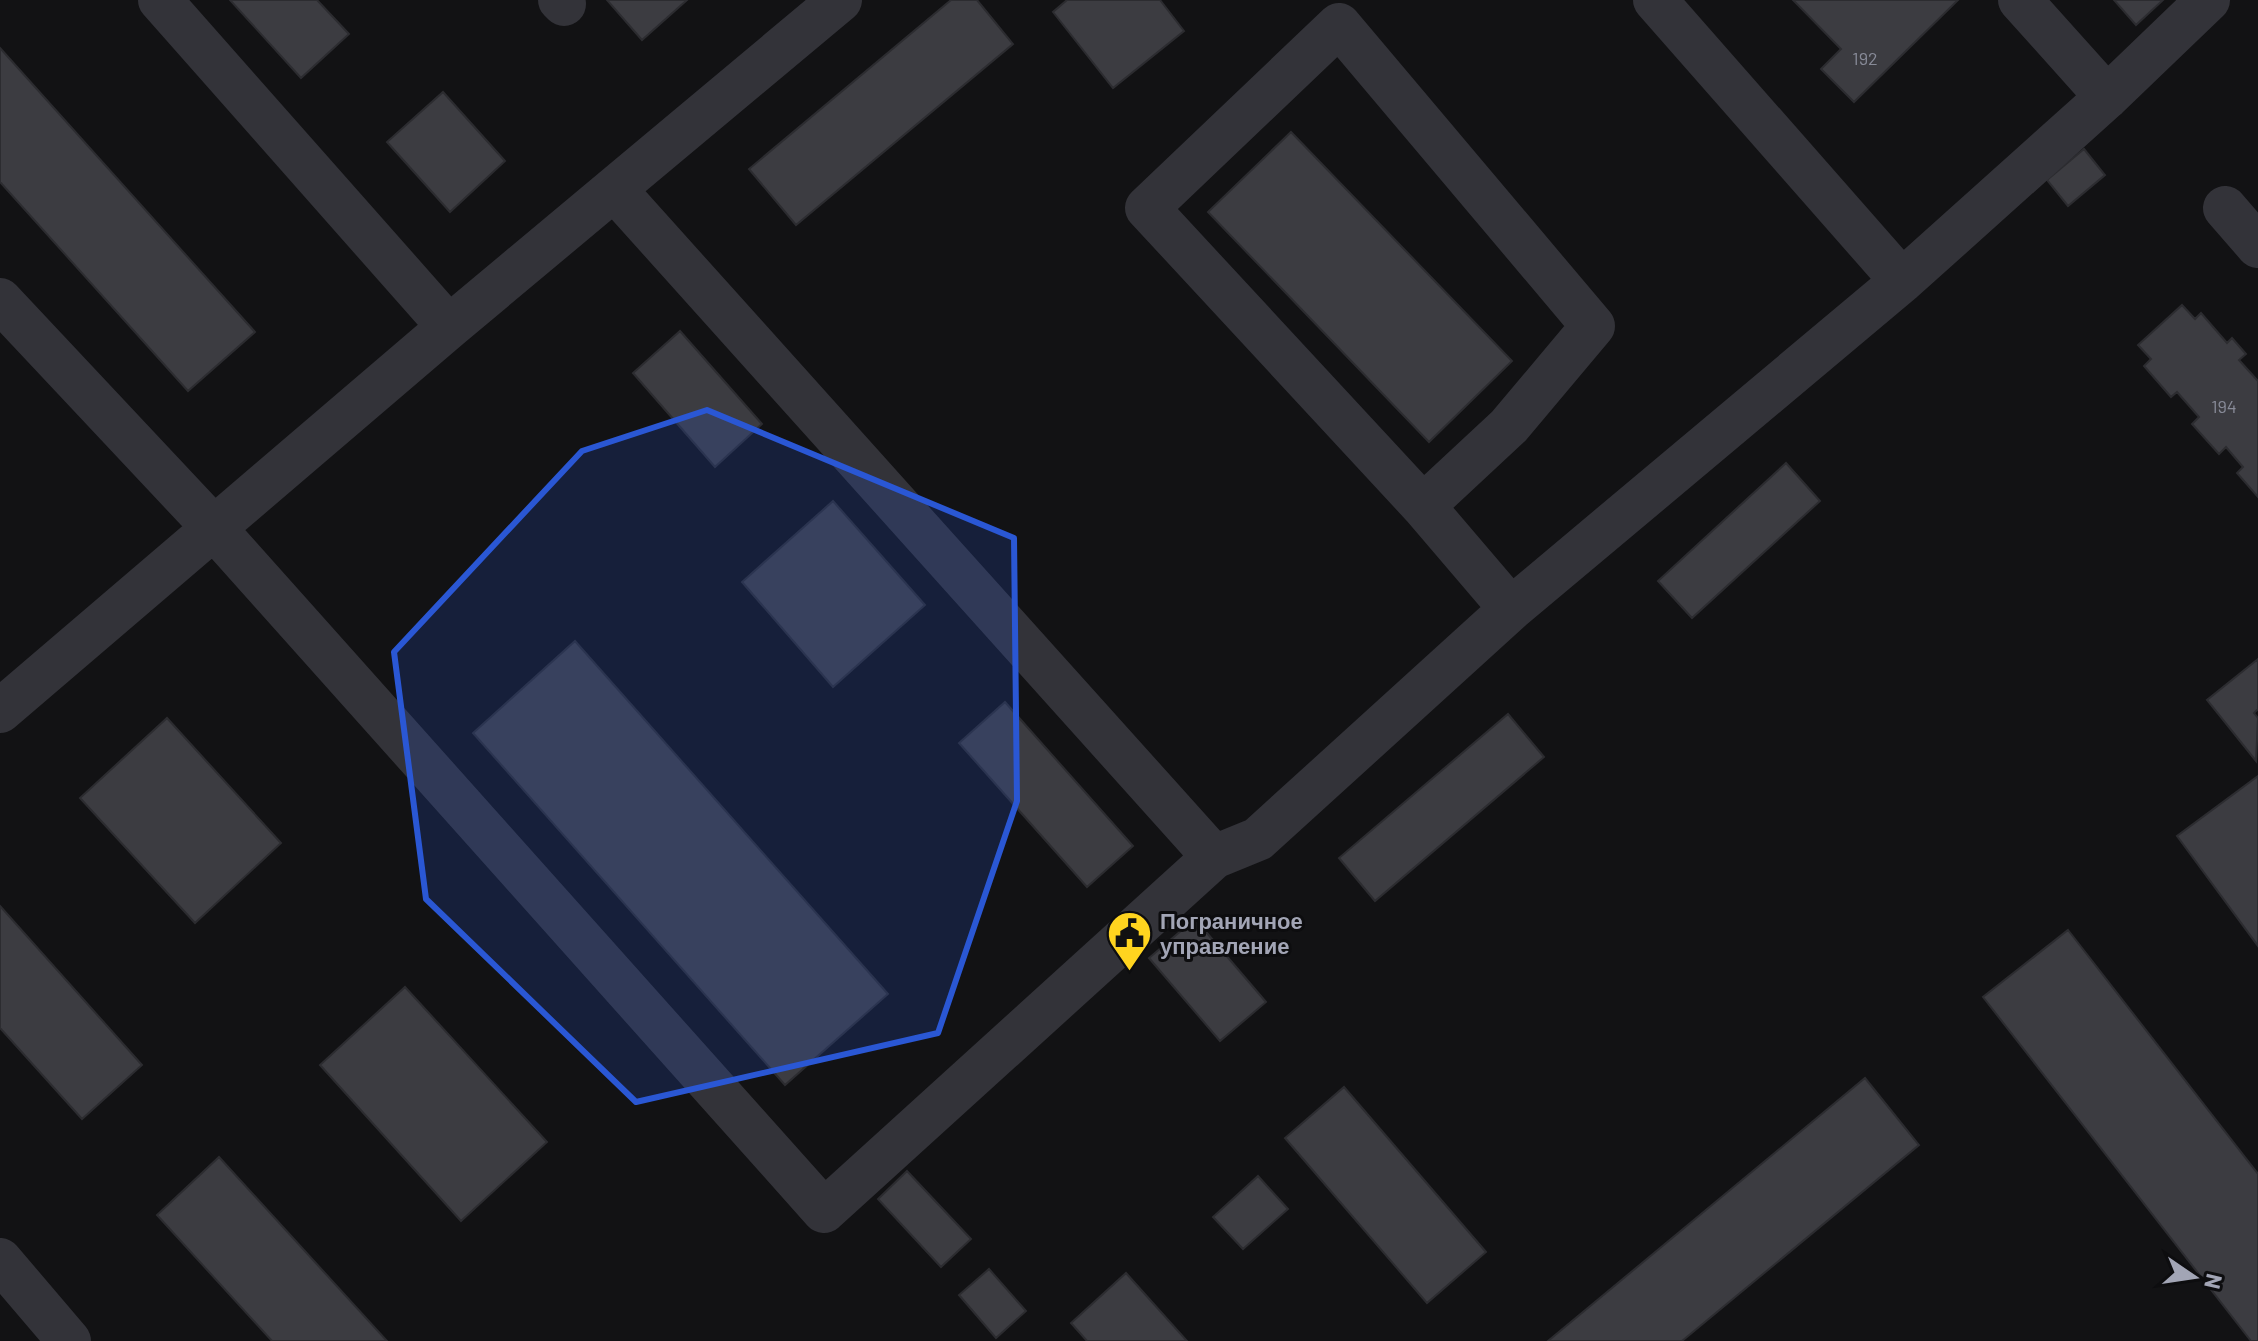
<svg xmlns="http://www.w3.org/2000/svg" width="2258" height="1341" font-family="Barlow,sans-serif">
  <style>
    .building { fill: #3c3c41; stroke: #2c2c30; stroke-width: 2 }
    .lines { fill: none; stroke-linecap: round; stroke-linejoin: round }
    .minor { stroke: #333339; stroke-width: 44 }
    .marked { fill: #2a57d4; fill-opacity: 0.2; stroke: #2a57d4; stroke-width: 6; stroke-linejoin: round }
    .labels { text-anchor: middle; stroke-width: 6; stroke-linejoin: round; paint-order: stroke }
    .number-label { font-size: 18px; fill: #888b98 }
    .poi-label { font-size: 22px; font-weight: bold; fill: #a2a5b5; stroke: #0d0d0f; text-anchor: start }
  </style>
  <rect width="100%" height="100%" fill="#121214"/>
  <path class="building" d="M 230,0 L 317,0 L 349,34 L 301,78 Z
    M 607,0 L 687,0 L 642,40 Z
    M 951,0 L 977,0 L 1013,44 L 796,225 L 749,169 Z
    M 1067,0 L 1160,0 L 1184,31 L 1113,88 L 1053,12 Z
    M 1793,0 L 1958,0 L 1854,102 L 1821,69 L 1841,49 Z
    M 2114,0 L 2163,0 L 2136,25 Z
    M 0,48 L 255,332 L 188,391 L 0,182 Z
    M 443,92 L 505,161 L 450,212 L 387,142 Z
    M 1291,132 L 1512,361 L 1429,442 L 1208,212 Z
    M 2084,149 L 2105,175 L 2068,206 L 2047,180 Z
    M 2182,305 L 2195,319 L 2201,313 L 2227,343 L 2232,338 L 2246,354 L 2239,360 L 2258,381 L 2258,497 L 2237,473 L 2243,467 L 2226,447 L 2219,454 L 2192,424 L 2199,417 L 2177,392 L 2171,397 L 2144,366 L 2151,359 L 2138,345 Z
    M 680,331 L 762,424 L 715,467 L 633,373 Z
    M 1786,463 L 1820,501 L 1692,618 L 1658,581 Z
    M 833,501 L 925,605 L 833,687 L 742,582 Z
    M 575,641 L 888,994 L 785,1085 L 473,733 Z
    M 2258,659 L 2258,709 L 2254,713 L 2258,718 L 2256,761 L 2207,700 Z
    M 1005,702 L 1133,846 L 1087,887 L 959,743 Z
    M 1508,714 L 1544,757 L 1375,901 L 1339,858 Z
    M 167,718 L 281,843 L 195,923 L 80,798 Z
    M 2258,776 L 2258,946 L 2177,836 Z
    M 0,906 L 142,1065 L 82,1119 L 0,1028 Z
    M 1195,919 L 1266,1002 L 1220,1041 L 1149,958 Z
    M 2068,930 L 2258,1174 L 2258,1341 L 2251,1341 L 1983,997 Z
    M 405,987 L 547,1142 L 461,1221 L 320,1065 Z
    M 1865,1078 L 1919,1145 L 1682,1341 L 1548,1341 Z
    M 1344,1087 L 1486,1252 L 1427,1303 L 1285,1138 Z
    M 219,1157 L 387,1341 L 272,1341 L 157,1215 Z
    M 907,1171 L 971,1239 L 941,1267 L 878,1199 Z
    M 1258,1176 L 1288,1209 L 1243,1249 L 1213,1217 Z
    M 989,1269 L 1026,1311 L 996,1338 L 959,1295 Z
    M 1126,1273 L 1187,1341 L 1087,1341 L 1071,1323 Z"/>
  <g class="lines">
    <path class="minor" d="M 160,0 L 449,327
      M 560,0 L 564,4
      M 1655,0 L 1902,281
      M 2020,0 L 2107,97
      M 614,189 L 1214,857
      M 2225,208 L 2258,246
      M 0,300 L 213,527 L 824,1211 L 1214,857 L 1258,839 L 1511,609 L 1902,281 L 2107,97 L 2208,0
      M 1423,506 L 1509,426 L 1593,326 L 1339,25 L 1147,208 L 1423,506 L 1511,609
      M 0,711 L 449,327 L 840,0
      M 0,1260 L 69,1341"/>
  </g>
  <path class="marked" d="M 707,410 L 1014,538 L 1017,801 L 938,1033 L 636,1102 L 426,899 L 394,652 L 582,451 Z"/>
  <defs>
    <symbol id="civic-pin" viewBox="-11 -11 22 30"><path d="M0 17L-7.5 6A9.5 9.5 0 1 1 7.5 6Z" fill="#ffd41f" stroke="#0d0d0f"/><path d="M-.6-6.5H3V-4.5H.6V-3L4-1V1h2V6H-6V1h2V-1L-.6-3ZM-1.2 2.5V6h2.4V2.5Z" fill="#111"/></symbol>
  </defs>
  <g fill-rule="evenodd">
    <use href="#civic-pin" x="1104" y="908" width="51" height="69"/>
  </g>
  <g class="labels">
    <g class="number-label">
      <text x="1865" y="65">192</text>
      <text x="2224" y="413">194</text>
    </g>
    <g class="poi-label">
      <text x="1160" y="929">Пограничное<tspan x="1160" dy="25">управление</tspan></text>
    </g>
  </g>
  <g transform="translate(2194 1277) rotate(103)" stroke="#0d0d0f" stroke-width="6" paint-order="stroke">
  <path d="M0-6L14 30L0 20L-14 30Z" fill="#a2a5b5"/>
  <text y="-12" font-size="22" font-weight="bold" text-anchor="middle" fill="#a2a5b5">N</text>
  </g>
</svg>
